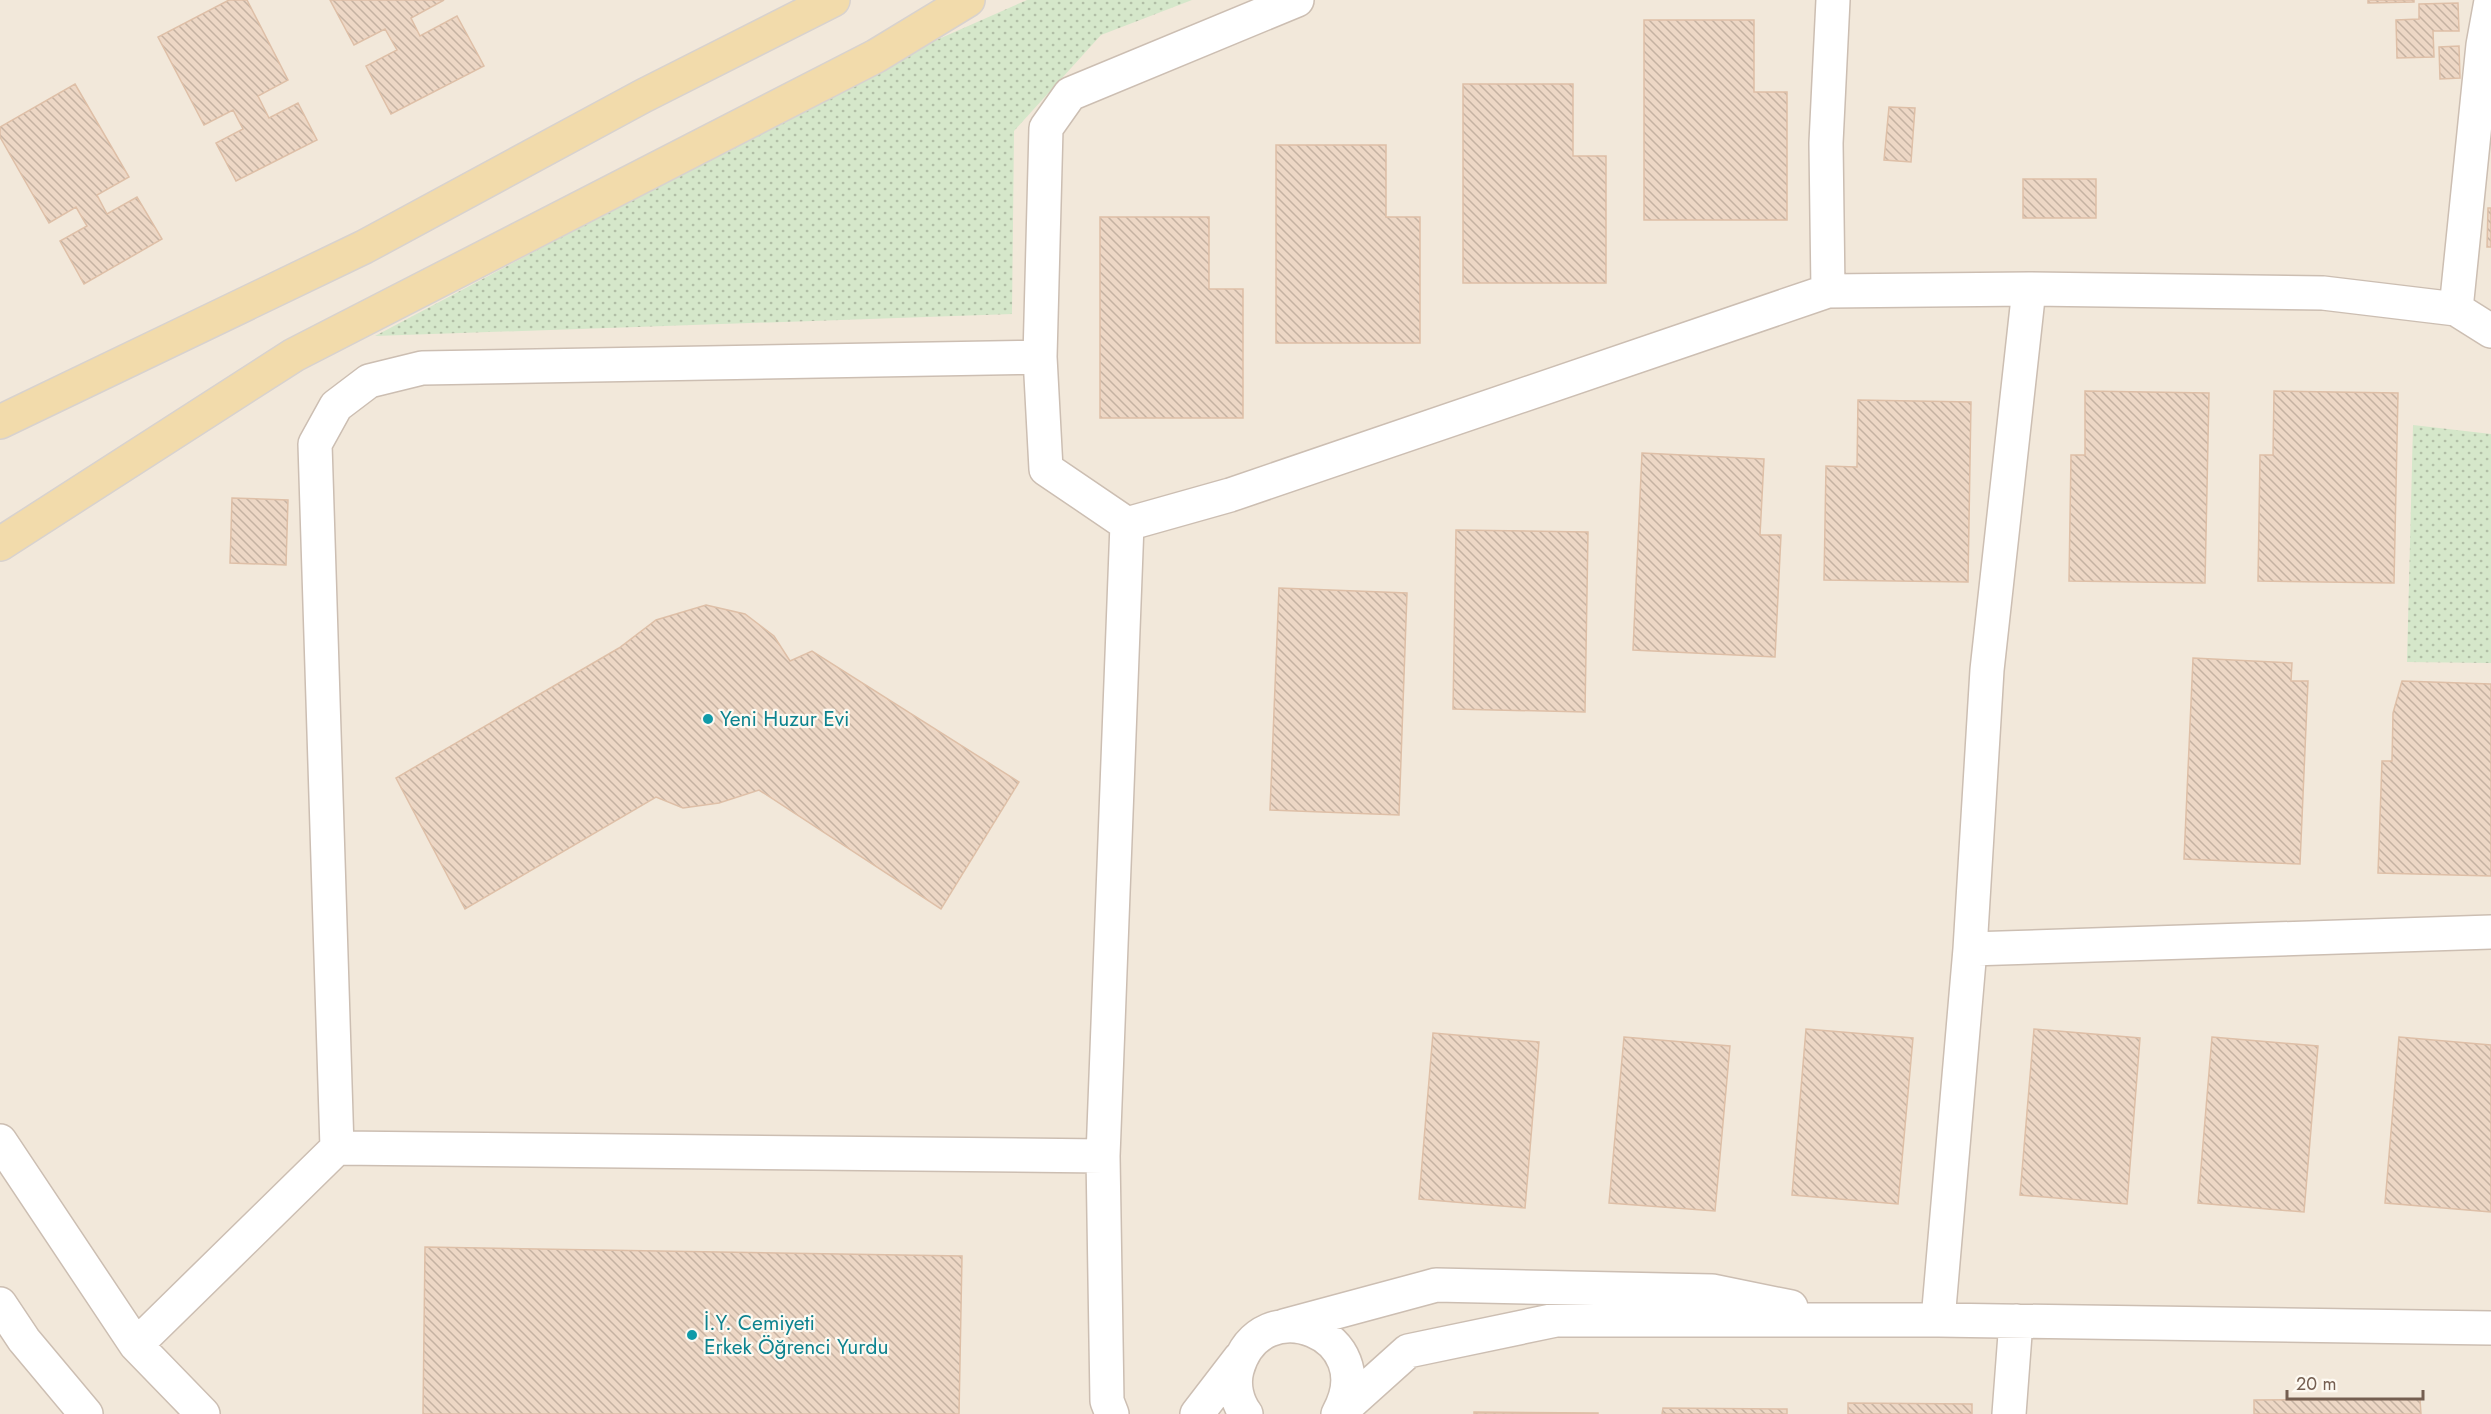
<svg xmlns="http://www.w3.org/2000/svg" width="2491" height="1414" font-family="Jost,sans-serif">
  <style>
    .residential { fill: #f2e8da }
    .park { fill: url(#park-dots) }
    .building { fill: url(#building-back-hatch); stroke: #debfa7; stroke-width: 1.5 }
    .lines { fill: none; stroke-linecap: round; stroke-linejoin: round }
    .minor-casing { stroke: #ccbeb2; stroke-width: 36 }
    .major-casing { stroke: #d8d2ce; stroke-width: 36 }
    .minor { stroke: #fff; stroke-width: 33 }
    .major { stroke: #f2dbab; stroke-width: 33 }
    .culture-dot { fill: #0f9aa8; stroke: #fdf9f1; stroke-width: 2 }
    .labels { text-anchor: middle; stroke-width: 4.5; stroke-linejoin: round; paint-order: stroke }
    .culture-label { font-size: 21px; fill: #0d838f; stroke: #fdf9f1; text-anchor: start }
  </style>
  <defs>
    <pattern id="park-dots" width="8" height="8" patternUnits="userSpaceOnUse" patternTransform="scale(1.5)"><rect width="8" height="8" fill="#d5e7ca"/><path d="M2 2h.1M6 6h.1" fill="none" stroke="#b1bea6" stroke-width="1.8" stroke-linecap="round"/></pattern>
    <pattern id="building-back-hatch" width="6" height="6" patternUnits="userSpaceOnUse" patternTransform="scale(1.5)"><rect width="6" height="6" fill="#edd7c5"/><path d="M-1 5l2 2M0 0l6 6M5-1l2 2" fill="none" stroke="#c5b2a2"/></pattern>
  </defs>
  <rect width="100%" height="100%" fill="#fbf5eb"/>
  <path class="residential" d="M 0,0 L 2491,0 L 2491,1414 L 0,1414 Z"/>
  <path class="park" d="M 1027,0 L 1192,0 L 1101,35 L 1014,131 L 1012,314 L 375,336 L 916,49 Z
    M 2413,425 L 2491,434 L 2491,663 L 2407,662 Z"/>
  <path class="building" d="M 229,0 L 247,0 L 288,80 L 258,96 L 269,118 L 298,103 L 317,140 L 236,181 L 216,143 L 243,129 L 233,110 L 204,125 L 158,37 Z
    M 330,0 L 444,0 L 411,18 L 420,36 L 457,16 L 484,66 L 391,114 L 366,66 L 397,50 L 385,29 L 354,45 Z
    M 2368,0 L 2414,0 L 2414,2 L 2368,3 Z
    M 2458,3 L 2459,31 L 2433,31 L 2434,57 L 2397,58 L 2396,20 L 2419,19 L 2419,4 Z
    M 1644,20 L 1754,20 L 1754,92 L 1787,92 L 1787,220 L 1644,220 Z
    M 2459,46 L 2460,78 L 2440,79 L 2439,47 Z
    M 75,84 L 129,177 L 97,195 L 107,214 L 137,197 L 162,239 L 84,284 L 60,241 L 87,226 L 76,207 L 49,223 L 0,137 L 0,127 Z
    M 1463,84 L 1573,84 L 1573,156 L 1606,156 L 1606,283 L 1463,283 Z
    M 1889,107 L 1915,108 L 1911,162 L 1884,160 Z
    M 1276,145 L 1386,145 L 1386,217 L 1420,217 L 1420,343 L 1276,343 Z
    M 2023,179 L 2096,179 L 2096,218 L 2023,218 Z
    M 2488,208 L 2491,208 L 2491,247 L 2487,247 Z
    M 1100,217 L 1209,217 L 1209,289 L 1243,289 L 1243,418 L 1100,418 Z
    M 2085,391 L 2209,393 L 2205,583 L 2069,581 L 2071,455 L 2085,455 Z
    M 2274,391 L 2398,393 L 2394,583 L 2258,581 L 2260,455 L 2273,455 Z
    M 1858,400 L 1971,402 L 1968,582 L 1824,580 L 1826,466 L 1857,467 Z
    M 1642,453 L 1764,459 L 1760,535 L 1781,535 L 1775,657 L 1633,650 Z
    M 232,498 L 288,500 L 286,565 L 230,563 Z
    M 1456,530 L 1588,532 L 1585,712 L 1453,709 Z
    M 1279,588 L 1407,593 L 1399,815 L 1270,810 Z
    M 706,605 L 745,614 L 774,636 L 790,661 L 812,651 L 1019,782 L 941,909 L 759,790 L 719,803 L 683,808 L 656,797 L 465,909 L 396,778 L 619,648 L 656,620 Z
    M 2193,658 L 2292,663 L 2291,681 L 2308,681 L 2300,864 L 2184,859 Z
    M 2402,681 L 2491,684 L 2491,876 L 2378,873 L 2382,761 L 2392,761 L 2393,713 Z
    M 1806,1029 L 1913,1038 L 1898,1204 L 1792,1195 Z
    M 2034,1029 L 2140,1038 L 2127,1204 L 2020,1195 Z
    M 1433,1033 L 1539,1042 L 1525,1208 L 1419,1199 Z
    M 1624,1037 L 1730,1046 L 1715,1211 L 1609,1203 Z
    M 2212,1037 L 2318,1046 L 2304,1212 L 2198,1203 Z
    M 2399,1037 L 2491,1045 L 2491,1212 L 2385,1203 Z
    M 425,1247 L 962,1256 L 959,1414 L 423,1414 Z
    M 2420,1399 L 2421,1414 L 2254,1414 L 2254,1400 Z
    M 1848,1403 L 1972,1404 L 1972,1414 L 1848,1414 Z
    M 1663,1408 L 1787,1409 L 1787,1414 L 1662,1414 Z
    M 1474,1412 L 1598,1413 L 1598,1414 L 1474,1414 Z"/>
  <g class="lines">
    <defs>
      <path id="minor" d="M 1297,0 L 1070,94 L 1046,128 L 1040,357 L 1046,469 L 1127,524 L 1230,495 L 1828,291 L 2029,289 L 2323,293 L 2456,309 L 2491,331
        M 1828,291 L 1826,143 L 1833,0
        M 2456,309 L 2483,45 L 2491,1
        M 1970,949 L 2491,932
        M 0,1141 L 136,1345 L 203,1414
        M 337,1148 L 315,444 L 336,406 L 369,381 L 422,368 L 1040,357
        M 0,1304 L 24,1340 L 86,1414
        M 1938,1320 L 1970,949 L 1987,670 L 2029,289
        M 1284,1326 L 1436,1285 L 1712,1291 L 1791,1307
        M 136,1345 L 337,1148 L 1103,1156
        M 1339,1413 L 1408,1351 L 1556,1320 L 1938,1320 L 2491,1328
        M 1112,1414 L 1107,1401 L 1103,1156 L 1127,524
        M 1197,1414 L 1240,1358
        M 1246,1414 C 1237,1402 1233,1385 1237,1370 C 1260,1286 1383,1334 1338,1414
        M 2009,1414 L 2016,1321"/>
      <path id="major" d="M 0,422 L 364,247 L 643,96 L 833,0
        M 0,544 L 294,355 L 876,56 L 968,0"/>
    </defs>
    <use href="#minor" class="minor-casing"/>
    <use href="#major" class="major-casing"/>
    <use href="#minor" class="minor"/>
    <use href="#major" class="major"/>
  </g>
  <g class="culture-dot">
    <circle cx="708" cy="719" r="6"/>
    <circle cx="692" cy="1335" r="6"/>
  </g>
  <g class="labels">
    <g class="culture-label">
      <text x="720" y="726">Yeni Huzur Evi</text>
      <text x="704" y="1330">İ.Y. Cemiyeti<tspan x="704" dy="24">Erkek Öğrenci Yurdu</tspan></text>
    </g>
  </g>
  <path d="M2287 1390v9h136v-9" fill="none" stroke="#745e50" stroke-width="3"/>
  <text x="2296" y="1390" font-size="18" fill="#745e50" stroke="#fdf9f1" stroke-width="4.5" paint-order="stroke">20 m</text>
</svg>
